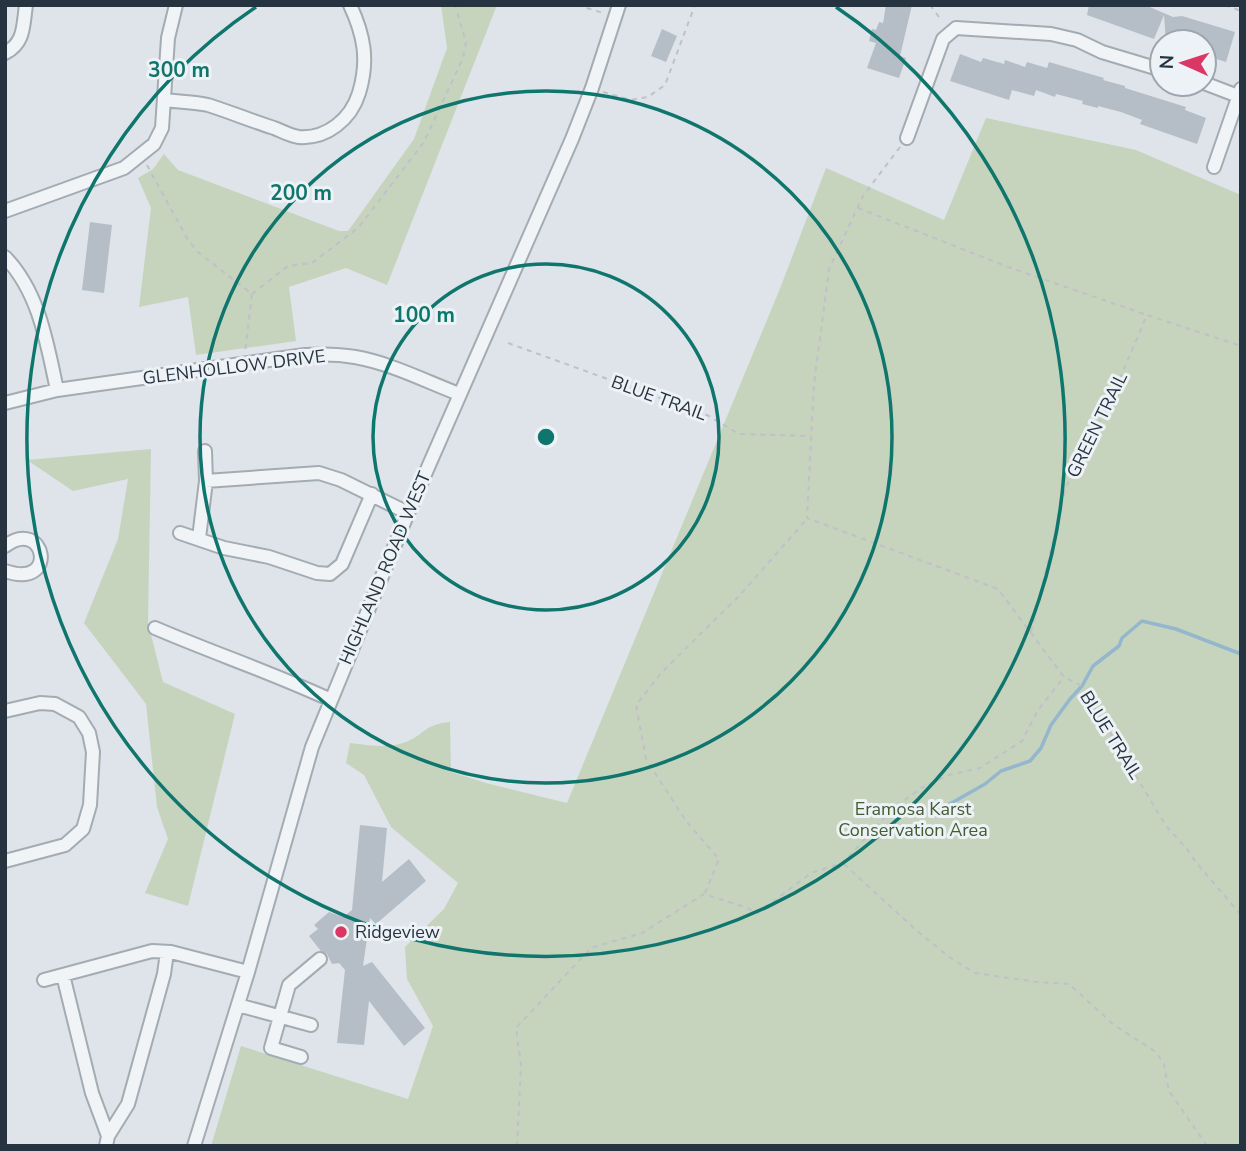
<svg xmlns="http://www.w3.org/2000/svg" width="1246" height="1151" font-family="'Nunito Sans',sans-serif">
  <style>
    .green { fill: #c6d4be }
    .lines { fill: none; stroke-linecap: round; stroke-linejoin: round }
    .stream { stroke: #95b7cd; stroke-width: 3.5 }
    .building { fill: #b5bec6 }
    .minor-casing { stroke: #a3abb3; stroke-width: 16 }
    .path { stroke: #bcc2c8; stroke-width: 2; stroke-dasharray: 5 5; stroke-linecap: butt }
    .minor { stroke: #f1f4f7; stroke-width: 12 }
    .ring { fill: none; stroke: #0f766e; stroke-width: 3.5 }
    .poi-dot { fill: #da3765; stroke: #edf2f6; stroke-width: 2.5 }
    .labels { text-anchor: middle; stroke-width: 6; stroke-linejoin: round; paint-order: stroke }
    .street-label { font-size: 18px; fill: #263341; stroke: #edf2f6 }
    .park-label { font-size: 18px; fill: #405e32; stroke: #edf2f6 }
    .poi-label { font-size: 18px; fill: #263341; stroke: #edf2f6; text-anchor: start }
    .centre { fill: #0f766e; stroke: #edf2f6; stroke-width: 3.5 }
    .ring-label { font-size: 21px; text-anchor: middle; font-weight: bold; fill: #0f766e; stroke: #edf2f6; stroke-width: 6; stroke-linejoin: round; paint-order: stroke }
  </style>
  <rect width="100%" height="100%" fill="#dee4e9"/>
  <path class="green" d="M 441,5 L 497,5 L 387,285 L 346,268 L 289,287 L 296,341 L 196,355 L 188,297 L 139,307 L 151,208 L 138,178 L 153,169 L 164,154 L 178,170 L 339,231 L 348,231 L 414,139 L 447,48 Z
    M 986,118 L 1136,150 L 1241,195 L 1241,1146 L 211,1146 L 241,1046 L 408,1099 L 433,1026 L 407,979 L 405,947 L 444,909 L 458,883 L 391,827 L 364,775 L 346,763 L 350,743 C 368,745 389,749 406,742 C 427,733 423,725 450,722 L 451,772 L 486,783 L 567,803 L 781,286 L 826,168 L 944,220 Z
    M 151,449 L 148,623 L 163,682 L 235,714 L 188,906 L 145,893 L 168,839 L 157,807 L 146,704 L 84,623 L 118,539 L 128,479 L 73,491 L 27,460 Z"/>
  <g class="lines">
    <path class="stream" d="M 934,813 L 985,784 L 1001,771 L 1030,761 L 1041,748 L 1051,725 L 1070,699 L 1082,686 L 1093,666 L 1119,646 L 1122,638 L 1142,621 L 1176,629 L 1241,654"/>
  </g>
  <path class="building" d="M 886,5 L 912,5 L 900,56 L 906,58 L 899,78 L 867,68 L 876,43 L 869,41 L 872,29 L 876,30 L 879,22 L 883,23 Z
    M 1089,5 L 1145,5 L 1173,17 L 1182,16 L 1235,32 L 1226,62 L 1204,55 L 1204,42 L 1166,42 L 1164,15 L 1154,39 L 1087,15 Z
    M 662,29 L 677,36 L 666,62 L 651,56 Z
    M 960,54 L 981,62 L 983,58 L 1004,64 L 1005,60 L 1025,67 L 1027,62 L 1047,68 L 1049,62 L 1104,78 L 1103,80 L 1125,86 L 1125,88 L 1186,107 L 1185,110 L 1206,118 L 1197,144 L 1140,124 L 1142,120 L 1121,112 L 1098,106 L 1098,108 L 1082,104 L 1083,101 L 1056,94 L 1055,97 L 1036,90 L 1034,96 L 1012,90 L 1009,100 L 950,81 Z
    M 90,222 L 112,225 L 104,293 L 82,290 Z
    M 360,825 L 387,828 L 382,882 L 409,859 L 426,881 L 376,924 L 370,918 L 363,966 L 372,962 L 425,1028 L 404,1046 L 369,1001 L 364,1045 L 337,1043 L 345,970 L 339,963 L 332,964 L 327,954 L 321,951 L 309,936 L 318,929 L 314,925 L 329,912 L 343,917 L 352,910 Z"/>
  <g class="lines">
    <defs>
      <path id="minor" d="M 5,53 C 25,43 23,25 26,5
        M 1204,83 L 1238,96
        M 165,100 C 179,102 194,102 208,105 C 230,112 252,121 274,128 C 282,131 291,136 299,137 C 327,139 351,119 359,93 C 369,60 364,35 350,5
        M 907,138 L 943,39 L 956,28 L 1051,34 L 1077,40 L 1102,52 L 1162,70
        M 1214,167 L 1241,89
        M 5,211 L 124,168 L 154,144 L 162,128 L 168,38 L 176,5
        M 5,257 C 39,292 47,343 57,390
        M 5,403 L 57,390 L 305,355 C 321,354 338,354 355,357 C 390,363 425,381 459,394
        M 206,481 L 319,473 L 341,480 L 408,513
        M 180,533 L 224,548 L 269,557 L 317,573 L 330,574 L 342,564 L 372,494
        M 199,538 L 206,481 L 205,451
        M 5,546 C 45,516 60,590 5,571
        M 155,628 C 213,653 273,673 331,700
        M 5,711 L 40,703 L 55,704 L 79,717 L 89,733 L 93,752 L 90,805 L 83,829 L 65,845 L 5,861
        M 63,975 L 92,1093 L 108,1136
        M 44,980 L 152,951 L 171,952 L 248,972
        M 238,1005 L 311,1025
        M 301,1057 L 271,1048 L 289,985 L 320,959
        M 106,1146 L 108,1136 L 128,1104 L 164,974 L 167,952
        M 194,1146 L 248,972 L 312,747 L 408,513 L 572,139 L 592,88 L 619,5"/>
    </defs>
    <use href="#minor" class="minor-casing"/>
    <path class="path" d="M 577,5 L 603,13
      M 930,5 L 942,21
      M 1225,5 L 1241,11
      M 603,92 L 631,100 L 648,97 L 665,85 L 695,5
      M 900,147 L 863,196 L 829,269 L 814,384 L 807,518 L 998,589 L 1064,677 L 1082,686 L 1166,826 L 1187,849 L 1195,861 L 1241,915
      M 147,165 L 188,240 L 198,252 L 252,294 L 245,352
      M 858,208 L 1008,267 L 1147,315
      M 252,294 L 288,266 L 312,263 L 359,227 L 424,142 L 463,58 L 466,42 L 455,5
      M 508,343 L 707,415 L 739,434 L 811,436
      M 1031,632 L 1066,487 L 1110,402 L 1147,315 L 1241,346
      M 844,864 L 917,931 L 949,957 L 975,973 L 1037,982 L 1069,984 L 1114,1025 L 1156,1052 L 1164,1064 L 1169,1091 L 1207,1146
      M 705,893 L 719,859 L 686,821 L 646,759 L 636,705 L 662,672 L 740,595 L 806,520
      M 517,1146 L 521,1065 L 516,1028 L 591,948 L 642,933 L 704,894 L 745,907 L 758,913 L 811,873 L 843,863 L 891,810 L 921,788 L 949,775 L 980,768 L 1022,741 L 1038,710 L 1064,677"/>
    <use href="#minor" class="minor"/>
  </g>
  <g class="ring">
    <circle cx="546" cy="437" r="173"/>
    <circle cx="546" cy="437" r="346"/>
    <path d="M836 7A519 519 0 1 1 256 7"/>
  </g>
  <circle class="poi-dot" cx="341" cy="932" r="7"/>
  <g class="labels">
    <g class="street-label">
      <text transform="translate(234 367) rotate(-7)" y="6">GLENHOLLOW DRIVE</text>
      <text transform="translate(659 398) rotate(20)" y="6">BLUE TRAIL</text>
      <text transform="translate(1097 425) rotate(-64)" y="6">GREEN TRAIL</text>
      <text transform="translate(385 568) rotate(-67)" y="6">HIGHLAND ROAD WEST</text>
      <text transform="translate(1111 735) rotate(58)" y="6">BLUE TRAIL</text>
    </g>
    <g class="park-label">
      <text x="913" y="815">Eramosa Karst<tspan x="913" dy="21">Conservation Area</tspan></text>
    </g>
    <g class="poi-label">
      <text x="355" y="938">Ridgeview</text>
    </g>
  </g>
  <circle cx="546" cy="437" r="10" class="centre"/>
  <g class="ring-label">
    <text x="179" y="77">300 m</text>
    <text x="301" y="200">200 m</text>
    <text x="424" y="322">100 m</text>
  </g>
  <rect width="1246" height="1151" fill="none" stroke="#263341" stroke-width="14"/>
  <g transform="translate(1183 63) rotate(273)"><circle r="33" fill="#edf2f6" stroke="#9da6ae" stroke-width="2"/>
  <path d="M0-5L12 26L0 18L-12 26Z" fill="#da3765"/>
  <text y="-10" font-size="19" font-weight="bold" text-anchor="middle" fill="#263341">N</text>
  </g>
</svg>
